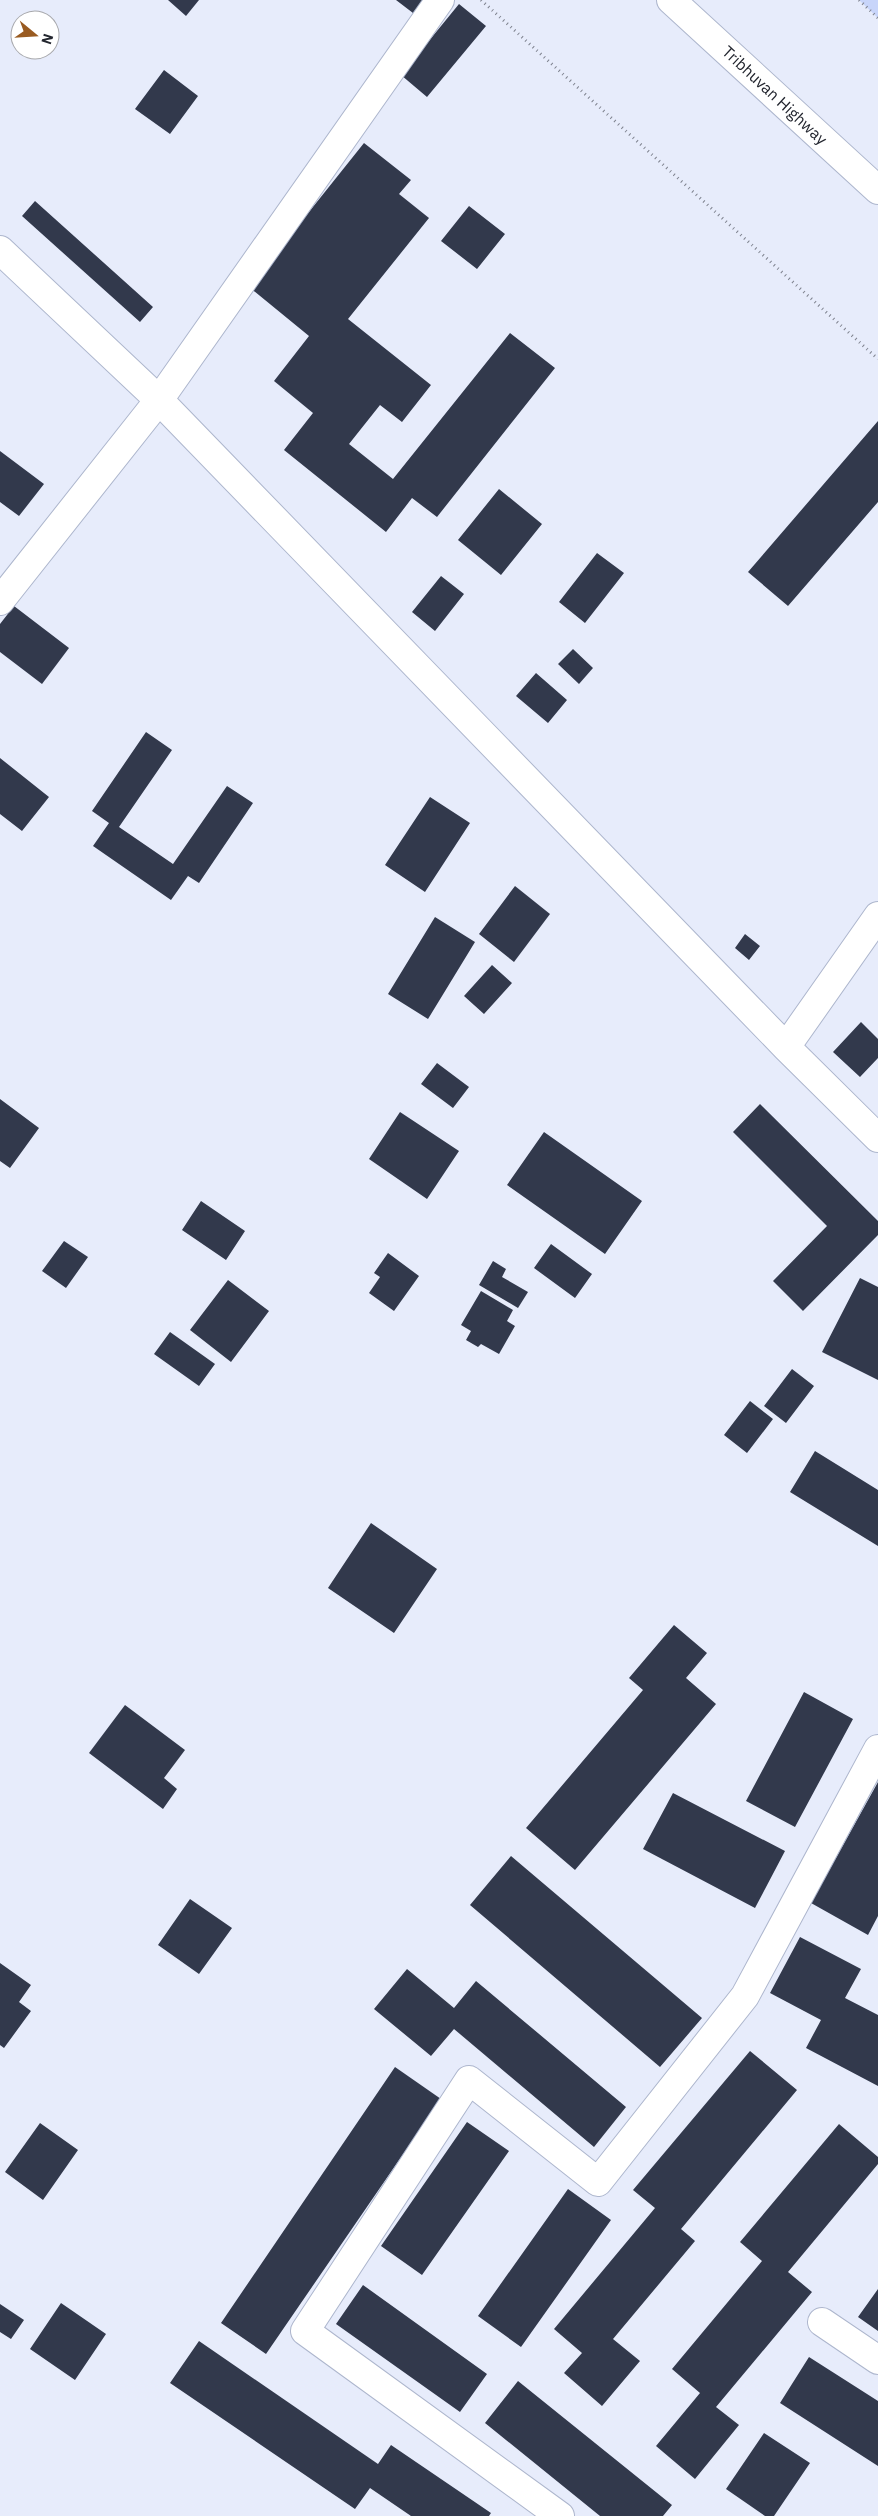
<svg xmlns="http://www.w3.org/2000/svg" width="878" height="2516" font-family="'IBM Plex Sans',sans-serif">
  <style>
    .green { fill: #c8d5fa }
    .building { fill: #32394c }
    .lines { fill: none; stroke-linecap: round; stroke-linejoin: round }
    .minor-casing { stroke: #adb6cd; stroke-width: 30 }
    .highway-casing { stroke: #adb6cd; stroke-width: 30 }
    .path { stroke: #7f838f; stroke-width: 3; stroke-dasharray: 1 4; stroke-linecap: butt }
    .minor { stroke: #fff; stroke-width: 28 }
    .highway { stroke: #fff; stroke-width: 28 }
    .labels { text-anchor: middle; stroke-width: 5; stroke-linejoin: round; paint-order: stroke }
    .street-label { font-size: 16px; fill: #23262f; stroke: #fff }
  </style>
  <rect width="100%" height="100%" fill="#e7ecfb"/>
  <path class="green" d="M 859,0 L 878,0 L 878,18 Z"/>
  <path class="building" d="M 168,0 L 199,0 L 186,16 Z
    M 396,0 L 423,0 L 413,13 Z
    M 459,4 L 486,26 L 427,97 L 401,75 Z
    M 164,70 L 198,96 L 170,134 L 135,109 Z
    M 364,143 L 411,180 L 399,194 L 429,218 L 348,319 L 431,385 L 402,422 L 380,405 L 349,444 L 393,479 L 510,333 L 555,368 L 437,517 L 412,498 L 386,532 L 284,450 L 313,413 L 274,381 L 309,336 L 249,287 Z
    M 35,201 L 153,307 L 140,322 L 22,216 Z
    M 469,206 L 505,234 L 477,269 L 441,241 Z
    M 878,421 L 878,502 L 788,606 L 748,572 Z
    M 0,451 L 44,484 L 19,516 L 0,502 Z
    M 499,489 L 542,524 L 501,575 L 458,540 Z
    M 597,553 L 624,573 L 585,623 L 559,602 Z
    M 441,576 L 464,594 L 435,631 L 412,612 Z
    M 14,606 L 69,648 L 42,684 L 0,652 L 0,624 Z
    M 573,649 L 593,668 L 579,684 L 558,664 Z
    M 536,673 L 567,700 L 548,723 L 516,696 Z
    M 146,732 L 172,750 L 119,827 L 173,864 L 227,786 L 253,803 L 199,883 L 188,876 L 171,900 L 93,846 L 109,823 L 92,811 Z
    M 0,758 L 49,797 L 22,831 L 0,814 Z
    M 430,797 L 470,823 L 425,892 L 385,865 Z
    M 515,886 L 550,914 L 514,962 L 479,934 Z
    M 435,917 L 475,942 L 428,1019 L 388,994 Z
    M 745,934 L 760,946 L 749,960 L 735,948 Z
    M 492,965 L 512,983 L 484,1014 L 464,996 Z
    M 861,1022 L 878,1039 L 878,1058 L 860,1077 L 833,1052 Z
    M 437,1063 L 469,1087 L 453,1108 L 421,1084 Z
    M 0,1099 L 39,1128 L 10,1168 L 0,1161 Z
    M 760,1104 L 878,1221 L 878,1235 L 803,1311 L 773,1281 L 827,1226 L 733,1132 Z
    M 400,1112 L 459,1151 L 427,1199 L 369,1159 Z
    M 544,1132 L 642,1201 L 605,1254 L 507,1185 Z
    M 201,1201 L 245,1231 L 226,1260 L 182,1230 Z
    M 64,1241 L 88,1257 L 66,1288 L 42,1271 Z
    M 551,1244 L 592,1274 L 575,1298 L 534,1268 Z
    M 388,1253 L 419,1276 L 394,1311 L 369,1293 L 380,1277 L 374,1273 Z
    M 493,1261 L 506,1269 L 502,1277 L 528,1292 L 518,1308 L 479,1285 Z
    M 860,1278 L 878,1287 L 878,1380 L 822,1352 Z
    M 228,1280 L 269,1311 L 231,1362 L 190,1330 Z
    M 481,1291 L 513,1310 L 507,1321 L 515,1326 L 499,1354 L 481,1344 L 478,1347 L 466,1340 L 471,1331 L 461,1325 Z
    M 170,1332 L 215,1364 L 199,1386 L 154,1354 Z
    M 792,1369 L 814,1386 L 786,1423 L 764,1406 Z
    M 750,1401 L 773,1419 L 747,1453 L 724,1435 Z
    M 815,1451 L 878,1490 L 878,1546 L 790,1492 Z
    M 371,1523 L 437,1569 L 394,1633 L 328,1588 Z
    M 674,1625 L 707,1653 L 686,1678 L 716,1704 L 575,1870 L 526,1828 L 643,1690 L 629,1678 Z
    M 804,1692 L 853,1719 L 795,1827 L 746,1801 Z
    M 125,1705 L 185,1750 L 164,1778 L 177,1789 L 163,1809 L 89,1753 Z
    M 878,1782 L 878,1916 L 868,1935 L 811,1903 Z
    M 673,1793 L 785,1851 L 755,1908 L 643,1849 Z
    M 511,1856 L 702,2018 L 660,2067 L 470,1905 Z
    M 190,1899 L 232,1928 L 199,1974 L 158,1945 Z
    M 800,1937 L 861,1969 L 845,1998 L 878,2015 L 878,2086 L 806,2048 L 821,2020 L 770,1993 Z
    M 0,1963 L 31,1985 L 19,2002 L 31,2011 L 4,2048 L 0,2045 Z
    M 407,1969 L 454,2008 L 476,1981 L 626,2107 L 594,2147 L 454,2029 L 431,2056 L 374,2009 Z
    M 750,2051 L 797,2090 L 681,2229 L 695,2241 L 613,2339 L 640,2361 L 602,2406 L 564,2373 L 582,2353 L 554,2329 L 655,2208 L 633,2190 Z
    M 395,2067 L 441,2099 L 266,2354 L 221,2323 Z
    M 467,2122 L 509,2151 L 422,2275 L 381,2246 Z
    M 40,2123 L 78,2150 L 43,2200 L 5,2172 Z
    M 839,2124 L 878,2157 L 878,2164 L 788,2272 L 812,2292 L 716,2407 L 739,2425 L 695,2479 L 656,2446 L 700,2393 L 672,2369 L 762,2261 L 740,2242 Z
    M 568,2189 L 611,2220 L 521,2347 L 478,2316 Z
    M 363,2285 L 487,2374 L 460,2412 L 336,2324 Z
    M 878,2289 L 878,2331 L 858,2317 Z
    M 61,2303 L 106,2334 L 75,2380 L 30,2349 Z
    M 0,2304 L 24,2320 L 11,2339 L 0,2332 Z
    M 199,2341 L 378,2464 L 391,2445 L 491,2513 L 489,2516 L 411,2516 L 370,2488 L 355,2509 L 170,2383 Z
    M 809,2357 L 878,2401 L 878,2466 L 780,2403 Z
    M 518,2381 L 672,2505 L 663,2516 L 600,2516 L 485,2423 Z
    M 764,2433 L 810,2463 L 774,2516 L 765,2516 L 726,2489 Z"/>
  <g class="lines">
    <defs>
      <path id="minor" d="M 0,250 L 159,400 L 786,1047
        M 0,601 L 159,400 L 440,0
        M 878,916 L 786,1047 L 878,1138
        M 822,2322 L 878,2360
        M 560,2516 L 305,2331 L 469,2080 L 598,2182 L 745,1996 L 878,1749"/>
      <path id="highway" d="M 671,0 L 878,190"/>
    </defs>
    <use href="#minor" class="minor-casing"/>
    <use href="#highway" class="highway-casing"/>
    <path class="path" d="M 481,0 L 878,359
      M 859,0 L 878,18"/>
    <use href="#minor" class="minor"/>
    <use href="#highway" class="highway"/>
  </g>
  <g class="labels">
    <g class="street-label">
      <text transform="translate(775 95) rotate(43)" y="6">Tribhuvan Highway</text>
    </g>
  </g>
  <g transform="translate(35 35) rotate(108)"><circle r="24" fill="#ffffff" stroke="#a7a8ac"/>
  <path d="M0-4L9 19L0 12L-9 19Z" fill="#995b21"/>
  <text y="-8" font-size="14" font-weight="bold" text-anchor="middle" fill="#23262f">N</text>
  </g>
</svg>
